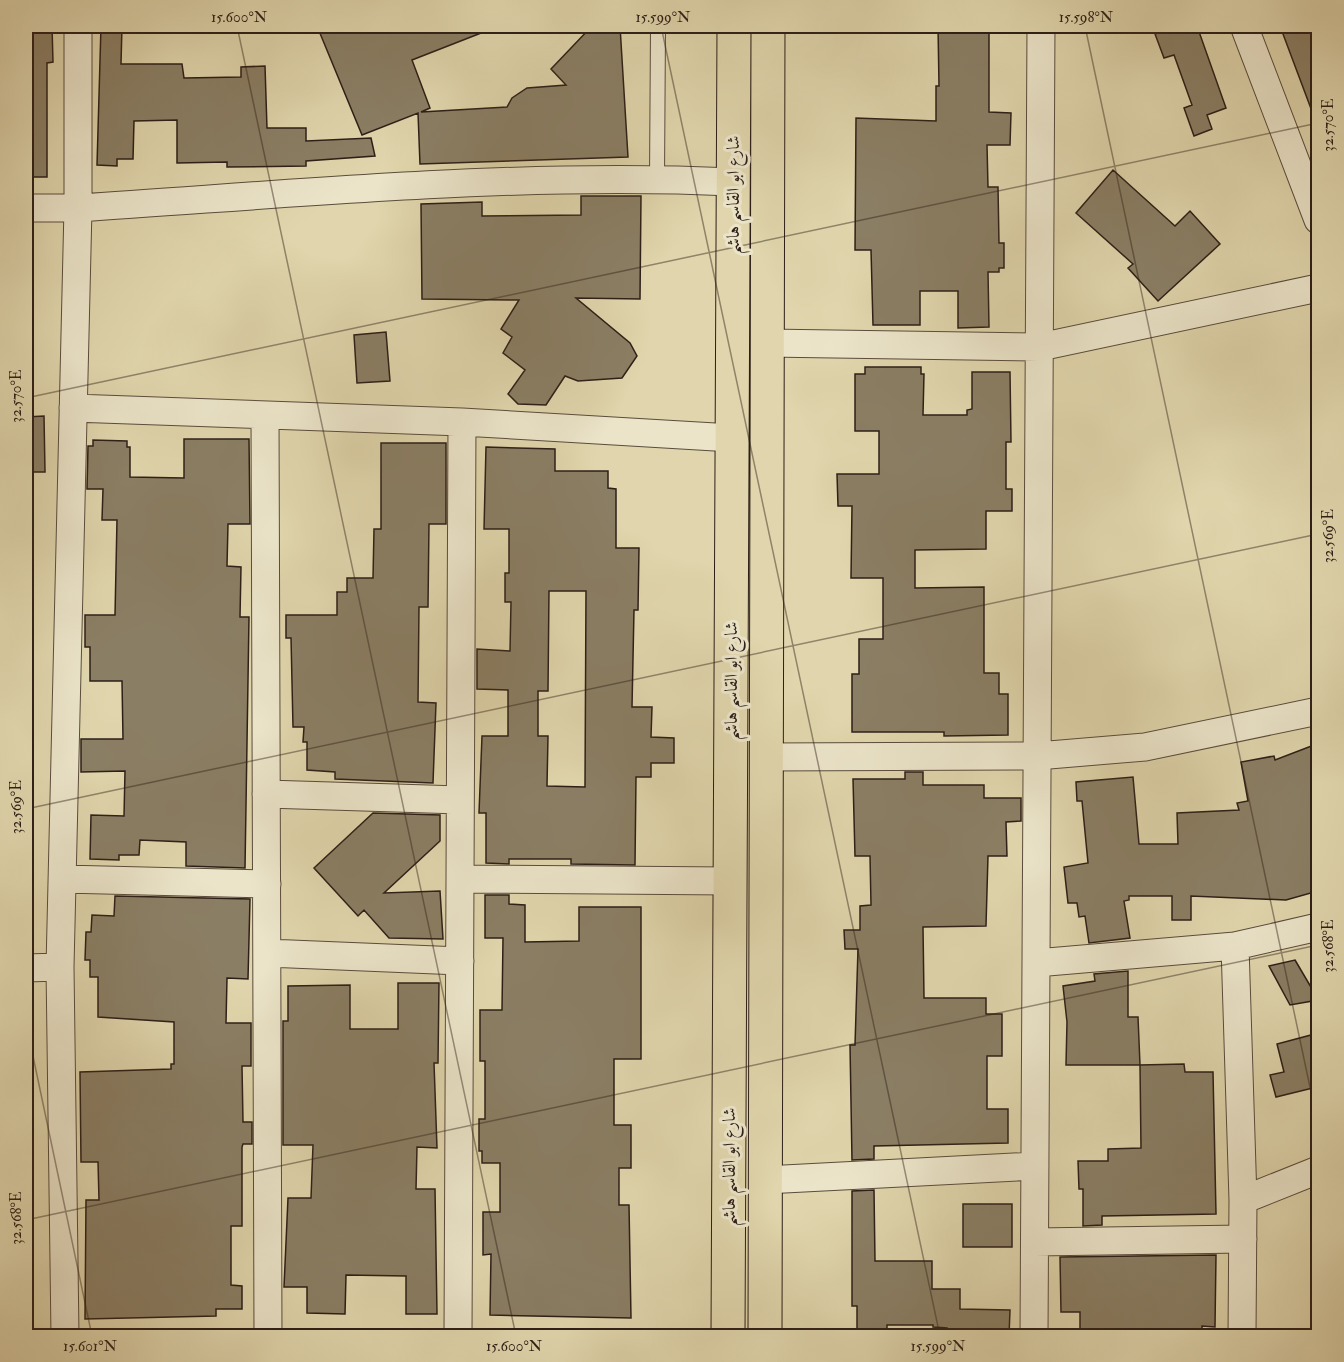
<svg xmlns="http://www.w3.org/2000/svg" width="1344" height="1362" font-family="'IM FELL Double Pica',Amiri,serif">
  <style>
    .building { fill: #8a7e64; stroke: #2d1f17; stroke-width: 1.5; fill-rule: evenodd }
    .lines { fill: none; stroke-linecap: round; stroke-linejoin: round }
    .lane-casing { stroke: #5a4c3c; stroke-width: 16 }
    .street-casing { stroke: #5a4c3c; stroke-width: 29 }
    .primary-casing { stroke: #2d1f17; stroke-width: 35 }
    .lane { stroke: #ebe4c9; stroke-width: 14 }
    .street { stroke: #ebe4c9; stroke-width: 27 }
    .primary { stroke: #e0d5ac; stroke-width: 33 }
    .ticks { fill: none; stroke: #2d1f17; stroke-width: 1.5; stroke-opacity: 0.45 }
    .labels { text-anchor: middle; stroke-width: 6; stroke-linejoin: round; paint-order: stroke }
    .street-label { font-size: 18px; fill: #2d1f17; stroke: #ebe4c9 }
    .neatline { fill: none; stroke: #2d1f17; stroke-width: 2 }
    .ticks-label { font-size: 15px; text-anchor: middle; fill: #2d1f17 }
  </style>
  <rect width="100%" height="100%" fill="#e0d5ac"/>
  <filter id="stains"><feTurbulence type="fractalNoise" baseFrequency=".00333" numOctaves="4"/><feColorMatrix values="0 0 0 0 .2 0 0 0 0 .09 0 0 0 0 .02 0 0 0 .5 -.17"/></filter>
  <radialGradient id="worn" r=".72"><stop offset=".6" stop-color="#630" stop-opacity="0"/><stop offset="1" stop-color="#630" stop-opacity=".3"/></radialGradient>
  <path class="building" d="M 26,26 L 52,26 L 53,62 L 47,63 L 47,177 L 26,177 Z
    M 101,26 L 122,26 L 121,64 L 182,64 L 184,78 L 241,77 L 241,67 L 265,66 L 267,128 L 306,128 L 306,141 L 371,138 L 375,156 L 306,161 L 306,166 L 227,167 L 227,162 L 177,163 L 177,120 L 134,121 L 133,159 L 117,159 L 117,166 L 97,165 Z
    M 317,26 L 499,26 L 412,60 L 430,108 L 421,112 L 507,107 L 512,98 L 527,88 L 566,85 L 551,69 L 592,26 L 620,26 L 628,157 L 420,164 L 418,113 L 362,135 Z
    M 938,26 L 989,26 L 989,112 L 1011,113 L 1010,145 L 987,145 L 988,187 L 998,187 L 999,243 L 1004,243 L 1004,268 L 999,268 L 999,272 L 988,272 L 989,327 L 958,328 L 958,291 L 920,291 L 920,325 L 873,325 L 871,250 L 855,250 L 856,118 L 936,121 L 936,86 L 939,86 Z
    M 1179,26 L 1197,26 L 1226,108 L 1207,115 L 1212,129 L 1194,136 L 1184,108 L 1192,105 L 1174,55 L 1164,58 L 1155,34 Z
    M 1280,26 L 1318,26 L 1318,122 L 1316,122 Z
    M 1113,170 L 1175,226 L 1190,211 L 1220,244 L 1158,301 L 1128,268 L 1133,264 L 1076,213 Z
    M 581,196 L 641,196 L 640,299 L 576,298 L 630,343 L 637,356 L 622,378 L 578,381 L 565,376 L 546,405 L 518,404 L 508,394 L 525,370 L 503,353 L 512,337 L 501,329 L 519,300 L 422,299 L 421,204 L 482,202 L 482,216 L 581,215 Z
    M 386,332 L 390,381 L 357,383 L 354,335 Z
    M 865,367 L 921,367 L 921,374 L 924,374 L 923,415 L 967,415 L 967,410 L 972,409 L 972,372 L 1010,372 L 1011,442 L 1006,442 L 1006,489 L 1012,489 L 1012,511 L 986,511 L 986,549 L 915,550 L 915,588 L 984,587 L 984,673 L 999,673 L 999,694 L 1008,694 L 1008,735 L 944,736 L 944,732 L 852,732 L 852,674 L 859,674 L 859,639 L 883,639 L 883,578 L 851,578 L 852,506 L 838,506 L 837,474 L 879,474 L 879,431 L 855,431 L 855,374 L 865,374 Z
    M 44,416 L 45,472 L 26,472 L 26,417 Z
    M 184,439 L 249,439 L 250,524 L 228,524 L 227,566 L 241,567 L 240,617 L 249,617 L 245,868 L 186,866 L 186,842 L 140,840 L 139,855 L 119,855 L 119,860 L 90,859 L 91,815 L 124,816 L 125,771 L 81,772 L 81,739 L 123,739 L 122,681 L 90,681 L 90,647 L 85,647 L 85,615 L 115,615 L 117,520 L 102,520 L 103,489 L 87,489 L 88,446 L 93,446 L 93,440 L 127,441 L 127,447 L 130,447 L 130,477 L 184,478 Z
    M 381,443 L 446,443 L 446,524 L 429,524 L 428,607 L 419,607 L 418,702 L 436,703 L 433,783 L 335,779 L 335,772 L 307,770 L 307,742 L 303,742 L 304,727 L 293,727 L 291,638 L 286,638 L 286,615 L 337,615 L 337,592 L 347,592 L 347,578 L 373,578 L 374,529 L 381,529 Z
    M 486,447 L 555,449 L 555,471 L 608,471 L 608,488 L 616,489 L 616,548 L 639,548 L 638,610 L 634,610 L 632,707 L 652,707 L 651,737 L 674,738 L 674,763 L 651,763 L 651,777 L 636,777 L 635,865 L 571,864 L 571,859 L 509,859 L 509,864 L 486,863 L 486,813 L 479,813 L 482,736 L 508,736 L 508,690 L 477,689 L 477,649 L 510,651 L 511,602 L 505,602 L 505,573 L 509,573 L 509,529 L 484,529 ZM 549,591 L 586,591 L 585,787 L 547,786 L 548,736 L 538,736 L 538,691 L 548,691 Z
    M 1314,745 L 1318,757 L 1318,891 L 1286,900 L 1191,896 L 1191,920 L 1172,920 L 1172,896 L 1129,896 L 1129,900 L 1124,901 L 1130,938 L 1089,943 L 1085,916 L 1079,917 L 1077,903 L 1068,903 L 1064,867 L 1088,863 L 1082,801 L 1077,801 L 1076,782 L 1133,777 L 1139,844 L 1178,844 L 1177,813 L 1239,810 L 1237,803 L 1248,801 L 1241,762 L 1274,756 L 1275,760 Z
    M 905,772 L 923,772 L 923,785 L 984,785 L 984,798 L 1021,798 L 1021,821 L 1006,822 L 1007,856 L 988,856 L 986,926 L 923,927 L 924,998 L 986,998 L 986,1014 L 1002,1014 L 1002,1056 L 987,1056 L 987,1109 L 1008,1109 L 1008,1143 L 874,1146 L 874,1159 L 852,1160 L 850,1045 L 855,1045 L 858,949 L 845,949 L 844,930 L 860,930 L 860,906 L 871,905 L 870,856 L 855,856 L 853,779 L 905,779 Z
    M 373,813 L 440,815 L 440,841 L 384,893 L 440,891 L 443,939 L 389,938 L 364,910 L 358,916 L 314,868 Z
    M 485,895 L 509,895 L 509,904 L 525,905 L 525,942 L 579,941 L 579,907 L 641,907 L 641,1059 L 614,1059 L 614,1125 L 631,1125 L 631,1168 L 619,1168 L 619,1205 L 629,1205 L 631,1318 L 490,1315 L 491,1254 L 483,1255 L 483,1212 L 500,1212 L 500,1163 L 482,1163 L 482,1151 L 479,1151 L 479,1119 L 485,1119 L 485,1061 L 480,1061 L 480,1010 L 502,1010 L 503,938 L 485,938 Z
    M 115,896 L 250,899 L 248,979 L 227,978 L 226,1023 L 251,1023 L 251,1066 L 242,1066 L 243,1122 L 252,1122 L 252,1144 L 243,1144 L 242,1147 L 242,1226 L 231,1226 L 231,1285 L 242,1286 L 242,1309 L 216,1309 L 216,1316 L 85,1319 L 86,1200 L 99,1200 L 98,1162 L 81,1162 L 80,1072 L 171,1069 L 171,1064 L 174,1064 L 174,1022 L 98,1017 L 98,977 L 90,977 L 90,960 L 85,960 L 86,932 L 91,932 L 92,915 L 114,916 Z
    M 1295,960 L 1318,999 L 1318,1000 L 1290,1005 L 1269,966 Z
    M 1128,971 L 1128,1017 L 1138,1017 L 1140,1065 L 1066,1065 L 1067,1022 L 1063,986 L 1095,981 L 1094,974 Z
    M 398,983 L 439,983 L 438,1063 L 434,1063 L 437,1148 L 417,1147 L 416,1189 L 435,1189 L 437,1314 L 406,1314 L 406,1276 L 346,1275 L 345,1314 L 307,1313 L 307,1287 L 284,1287 L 288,1198 L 311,1198 L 313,1145 L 283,1145 L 283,1021 L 288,1021 L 288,986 L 350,985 L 350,1029 L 398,1029 Z
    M 1311,1035 L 1318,1067 L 1313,1070 L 1317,1087 L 1276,1097 L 1270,1075 L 1284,1072 L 1277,1044 Z
    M 1184,1064 L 1185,1072 L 1213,1072 L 1216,1214 L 1102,1216 L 1102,1225 L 1083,1226 L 1083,1189 L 1079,1189 L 1078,1161 L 1108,1161 L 1108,1149 L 1141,1148 L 1140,1065 Z
    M 874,1190 L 875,1261 L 932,1261 L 932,1289 L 960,1289 L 960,1309 L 1010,1310 L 1009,1336 L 947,1336 L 947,1328 L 933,1327 L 933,1325 L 887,1325 L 887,1336 L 857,1336 L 857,1306 L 852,1306 L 852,1191 Z
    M 963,1204 L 1012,1204 L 1012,1247 L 963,1247 Z
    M 1216,1255 L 1215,1327 L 1202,1326 L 1202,1336 L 1080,1336 L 1080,1312 L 1061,1312 L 1060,1257 Z"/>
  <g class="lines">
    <defs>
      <path id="lane" d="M 657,178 L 658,26"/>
      <path id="street" d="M 1244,26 L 1318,220
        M 26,208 L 78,208 C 295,194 515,172 733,182
        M 767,343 L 1040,347 L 1318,288
        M 73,408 L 462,422 L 732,438
        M 265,415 L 268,1336
        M 766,757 L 1037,756 L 1145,747 L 1318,711
        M 266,794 L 460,800
        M 63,879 L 267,884
        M 460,879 L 730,881
        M 1235,946 L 1243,1200 L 1242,1336
        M 267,953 L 460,961
        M 1036,963 L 1235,946 L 1318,927
        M 26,968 L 60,967
        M 765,1180 L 1035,1166
        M 1243,1200 L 1318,1170
        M 1035,1242 L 1243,1239
        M 65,1336 L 60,967 L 78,208 L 78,26
        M 458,1336 L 462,422
        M 1034,1336 L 1041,26"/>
      <path id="primary" d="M 728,1336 L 734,26
        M 765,1336 L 768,26"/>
    </defs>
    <use href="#lane" class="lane-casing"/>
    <use href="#street" class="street-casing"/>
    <use href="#primary" class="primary-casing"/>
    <use href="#lane" class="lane"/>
    <use href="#street" class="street"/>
    <use href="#primary" class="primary"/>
  </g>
  <path class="ticks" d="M 237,26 L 516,1336M 661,26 L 940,1336M 1085,26 L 1318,1125M 26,398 L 1318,123M 26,809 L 1318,534M 26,1023 L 92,1336M 26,1220 L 1318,945"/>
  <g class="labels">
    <g class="street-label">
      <text transform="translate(733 195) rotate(-90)" y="6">شارع ابو القاسم هاشم</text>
      <text transform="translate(731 681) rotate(-90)" y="6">شارع ابو القاسم هاشم</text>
      <text transform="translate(729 1167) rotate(-90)" y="6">شارع ابو القاسم هاشم</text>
    </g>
  </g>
  <rect width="1344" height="1362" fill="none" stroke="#e0d5ac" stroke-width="66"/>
  <rect x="33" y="33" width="1278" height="1296" class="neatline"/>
  <g class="ticks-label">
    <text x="239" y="22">15.600°N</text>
    <text x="663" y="22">15.599°N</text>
    <text x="1086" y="22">15.598°N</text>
    <text transform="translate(1328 125) rotate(-90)" y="5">32.570°E</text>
    <text transform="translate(16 396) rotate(-90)" y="5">32.570°E</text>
    <text transform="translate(1328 536) rotate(-90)" y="5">32.569°E</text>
    <text transform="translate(16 807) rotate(-90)" y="5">32.569°E</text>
    <text transform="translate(1328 946) rotate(-90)" y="5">32.568°E</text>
    <text transform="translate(16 1218) rotate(-90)" y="5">32.568°E</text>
    <text x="90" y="1351">15.601°N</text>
    <text x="514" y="1351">15.600°N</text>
    <text x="938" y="1351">15.599°N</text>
  </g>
  <rect width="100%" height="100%" filter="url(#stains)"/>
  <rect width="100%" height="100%" fill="url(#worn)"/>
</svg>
